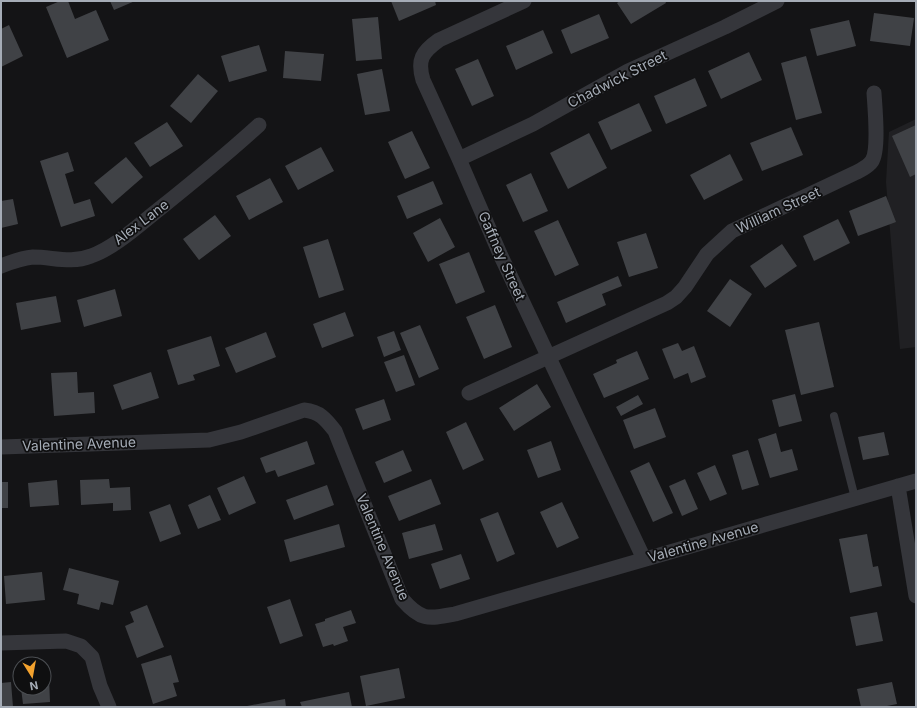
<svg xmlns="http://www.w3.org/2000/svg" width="917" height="708" font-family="Inter,sans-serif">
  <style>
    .built { fill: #202023 }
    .building { fill: #404246 }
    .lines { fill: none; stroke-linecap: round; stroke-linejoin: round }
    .lane { stroke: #35363b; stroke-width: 8 }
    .street { stroke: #35363b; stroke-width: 15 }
    .labels { text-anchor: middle; stroke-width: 3.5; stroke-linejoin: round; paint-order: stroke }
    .street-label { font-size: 14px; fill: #a5acb6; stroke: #0f0f10 }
  </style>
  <rect width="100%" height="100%" fill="#141416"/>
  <path class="built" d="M 916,119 L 916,347 L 900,349 L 886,182 L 889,132 Z"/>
  <path class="building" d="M 60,1 L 68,1 L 75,19 L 96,10 L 109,40 L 67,58 L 46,7 Z
    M 110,1 L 135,1 L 114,10 Z
    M 391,1 L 435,1 L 436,5 L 399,21 Z
    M 620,1 L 665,1 L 666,3 L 631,24 L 617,3 Z
    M 874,13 L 914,18 L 910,46 L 870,41 Z
    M 599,14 L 609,38 L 571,54 L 561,30 Z
    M 378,17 L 382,59 L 356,61 L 352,19 Z
    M 849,20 L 856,46 L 817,56 L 810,29 Z
    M 9,25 L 23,56 L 1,67 L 1,29 Z
    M 543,30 L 553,53 L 516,70 L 506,46 Z
    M 259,45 L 267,71 L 229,82 L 221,56 Z
    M 285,51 L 324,54 L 321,81 L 283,78 Z
    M 749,52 L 762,80 L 721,99 L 708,71 Z
    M 806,56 L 822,113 L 796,120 L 781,63 Z
    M 478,59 L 494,96 L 472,106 L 455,69 Z
    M 382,69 L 390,111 L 365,115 L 357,74 Z
    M 198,74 L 218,91 L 191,123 L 170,106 Z
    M 695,78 L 707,106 L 666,124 L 654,96 Z
    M 639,103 L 652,131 L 611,150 L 598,122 Z
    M 167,122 L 183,146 L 150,167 L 134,143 Z
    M 916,125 L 916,174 L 910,177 L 892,136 Z
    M 791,127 L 803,155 L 762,171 L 750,143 Z
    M 412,131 L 430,168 L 405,179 L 388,142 Z
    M 589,133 L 607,168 L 568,189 L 550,153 Z
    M 321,147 L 334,171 L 298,190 L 285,166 Z
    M 68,152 L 74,171 L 65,174 L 74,204 L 90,199 L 95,216 L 61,227 L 40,161 Z
    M 730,154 L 743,180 L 704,200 L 690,175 Z
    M 126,157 L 143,177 L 112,204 L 94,183 Z
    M 531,173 L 548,211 L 523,222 L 506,185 Z
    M 270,178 L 283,202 L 249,220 L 236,196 Z
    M 433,181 L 443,204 L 407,219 L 397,196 Z
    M 886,196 L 896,222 L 858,236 L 849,211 Z
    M 13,199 L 18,224 L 1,228 L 1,201 Z
    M 215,215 L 231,236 L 199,260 L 183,239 Z
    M 440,218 L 455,247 L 428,262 L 413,233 Z
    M 838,219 L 850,243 L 814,261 L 803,236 Z
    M 558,220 L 579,265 L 555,276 L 534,231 Z
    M 646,233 L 658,268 L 629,277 L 617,242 Z
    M 328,239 L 344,290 L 319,298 L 303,247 Z
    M 782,244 L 797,266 L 765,288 L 750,266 Z
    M 469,252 L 485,292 L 456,304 L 439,264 Z
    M 618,276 L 622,286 L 602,294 L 606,305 L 566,323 L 557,302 Z
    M 730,279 L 752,294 L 730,327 L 707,311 Z
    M 115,289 L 122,316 L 84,327 L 77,300 Z
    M 56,296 L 61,322 L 21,330 L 16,303 Z
    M 495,305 L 512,347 L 484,359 L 466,317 Z
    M 345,312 L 354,336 L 322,348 L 313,324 Z
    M 819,322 L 834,387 L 801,395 L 785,330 Z
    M 420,325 L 439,369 L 419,378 L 400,333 Z
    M 394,331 L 401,350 L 384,357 L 377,337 Z
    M 266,332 L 276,357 L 236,373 L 225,348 Z
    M 211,336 L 220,366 L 193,375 L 195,380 L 178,385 L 167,350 Z
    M 678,343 L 682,351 L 694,346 L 706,377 L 691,383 L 688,373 L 674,379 L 662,349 Z
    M 637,351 L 649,379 L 604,398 L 593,374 L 617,363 L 616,360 Z
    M 404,355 L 415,385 L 396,392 L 384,362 Z
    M 77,372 L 78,393 L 94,392 L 95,413 L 54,416 L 51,373 Z
    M 151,372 L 159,398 L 122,410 L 113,385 Z
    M 537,384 L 551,407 L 514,431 L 499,408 Z
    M 795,394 L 802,421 L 779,427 L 772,400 Z
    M 638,395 L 643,404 L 621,416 L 616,407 Z
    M 384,399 L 391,420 L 363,430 L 355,409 Z
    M 655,408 L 666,437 L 634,449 L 623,420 Z
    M 466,422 L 484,460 L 463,470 L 446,432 Z
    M 884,432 L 889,455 L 863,460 L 858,437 Z
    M 776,433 L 781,452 L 792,449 L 798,470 L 770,478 L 758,439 Z
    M 307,441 L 315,464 L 278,477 L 275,470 L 266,473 L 260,458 Z
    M 551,441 L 561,470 L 538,478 L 527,450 Z
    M 403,450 L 412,471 L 384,483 L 375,462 Z
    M 748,450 L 759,485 L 742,490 L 732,455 Z
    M 649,462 L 673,513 L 653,522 L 630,471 Z
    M 715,465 L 727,494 L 710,501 L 697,473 Z
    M 244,476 L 256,503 L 229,515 L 217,488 Z
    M 109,479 L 110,488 L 130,487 L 131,510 L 113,511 L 113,503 L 81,505 L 80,480 Z
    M 431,479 L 441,504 L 399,521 L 388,496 Z
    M 685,479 L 698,509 L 682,516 L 669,486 Z
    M 57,480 L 59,505 L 30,507 L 28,483 Z
    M 1,482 L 8,482 L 8,508 L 1,508 Z
    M 327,485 L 334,505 L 294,520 L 286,500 Z
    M 210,495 L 221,520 L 198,529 L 188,505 Z
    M 562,502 L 579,538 L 557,548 L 540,512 Z
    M 170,504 L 181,534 L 160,542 L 149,512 Z
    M 498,512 L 515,554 L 497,562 L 480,519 Z
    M 339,524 L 345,547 L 290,562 L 284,540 Z
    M 435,524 L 443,550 L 409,559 L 402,533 Z
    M 867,534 L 873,567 L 878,566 L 882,586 L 850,593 L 839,539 Z
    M 461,554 L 470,579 L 440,589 L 431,564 Z
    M 69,568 L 119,581 L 113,605 L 101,602 L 99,610 L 77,604 L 79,594 L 63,590 Z
    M 42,572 L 45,600 L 6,604 L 4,576 Z
    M 290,599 L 303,636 L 280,644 L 267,607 Z
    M 147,605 L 164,647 L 137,658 L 125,626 L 134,622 L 130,612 Z
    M 351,610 L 356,623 L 343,627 L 348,641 L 334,646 L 333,644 L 323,647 L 315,624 L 325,621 L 325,619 Z
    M 877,612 L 883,641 L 856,646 L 850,617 Z
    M 171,655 L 179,682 L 173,683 L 177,696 L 153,704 L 141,664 Z
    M 399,668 L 405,698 L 366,706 L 360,676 Z
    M 49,678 L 50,702 L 23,704 L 21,688 L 44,688 L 44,679 Z
    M 11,682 L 13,707 L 1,707 L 1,683 Z
    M 892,682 L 897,704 L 882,707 L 861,707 L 857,689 Z
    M 349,692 L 352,707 L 302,707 L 300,702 Z
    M 285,699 L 286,707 L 247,707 L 247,706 Z"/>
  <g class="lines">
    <path class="lane" d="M 834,416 L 855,498"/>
    <path class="street" d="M 524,1 L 439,40 C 422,52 417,60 423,80 L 459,159 L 500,254 L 644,559
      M 459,159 L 533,124 L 628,71 L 725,27 L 777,1
      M 1,266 C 11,262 22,258 33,257 C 53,257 71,264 91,256 C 114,248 139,225 158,210 C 193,182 226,155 259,125
      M 469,393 L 667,303 L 676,297 L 685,287 L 707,254 L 732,231 L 857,172 C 862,169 868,167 872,161 C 879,150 875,108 874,93
      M 1,447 L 209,440 L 241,432 L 304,410 C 320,412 325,418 335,431 L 402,599 C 421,621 428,619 455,614 L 916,481
      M 898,486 L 916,596
      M 1,643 L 66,641 L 81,646 L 92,657 L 100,686 L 109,707"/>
  </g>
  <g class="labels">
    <g class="street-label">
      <text transform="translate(617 79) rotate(-27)" y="5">Chadwick Street</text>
      <text transform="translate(778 210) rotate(-25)" y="5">William Street</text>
      <text transform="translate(141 222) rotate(-37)" y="5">Alex Lane</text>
      <text transform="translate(502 256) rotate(66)" y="5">Gaffney Street</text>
      <text transform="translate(79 444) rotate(-2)" y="5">Valentine Avenue</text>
      <text transform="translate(703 542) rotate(-16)" y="5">Valentine Avenue</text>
      <text transform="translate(383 547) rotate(67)" y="5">Valentine Avenue</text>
    </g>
  </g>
  <rect width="917" height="708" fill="none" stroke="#a5acb6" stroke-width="4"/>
  <g transform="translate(32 676) rotate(169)"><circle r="19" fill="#0f0f10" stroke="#4b4e52"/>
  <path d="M0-3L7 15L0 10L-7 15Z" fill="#f3a22e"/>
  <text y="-6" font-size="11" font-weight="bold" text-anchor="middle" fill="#a5acb6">N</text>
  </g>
</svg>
